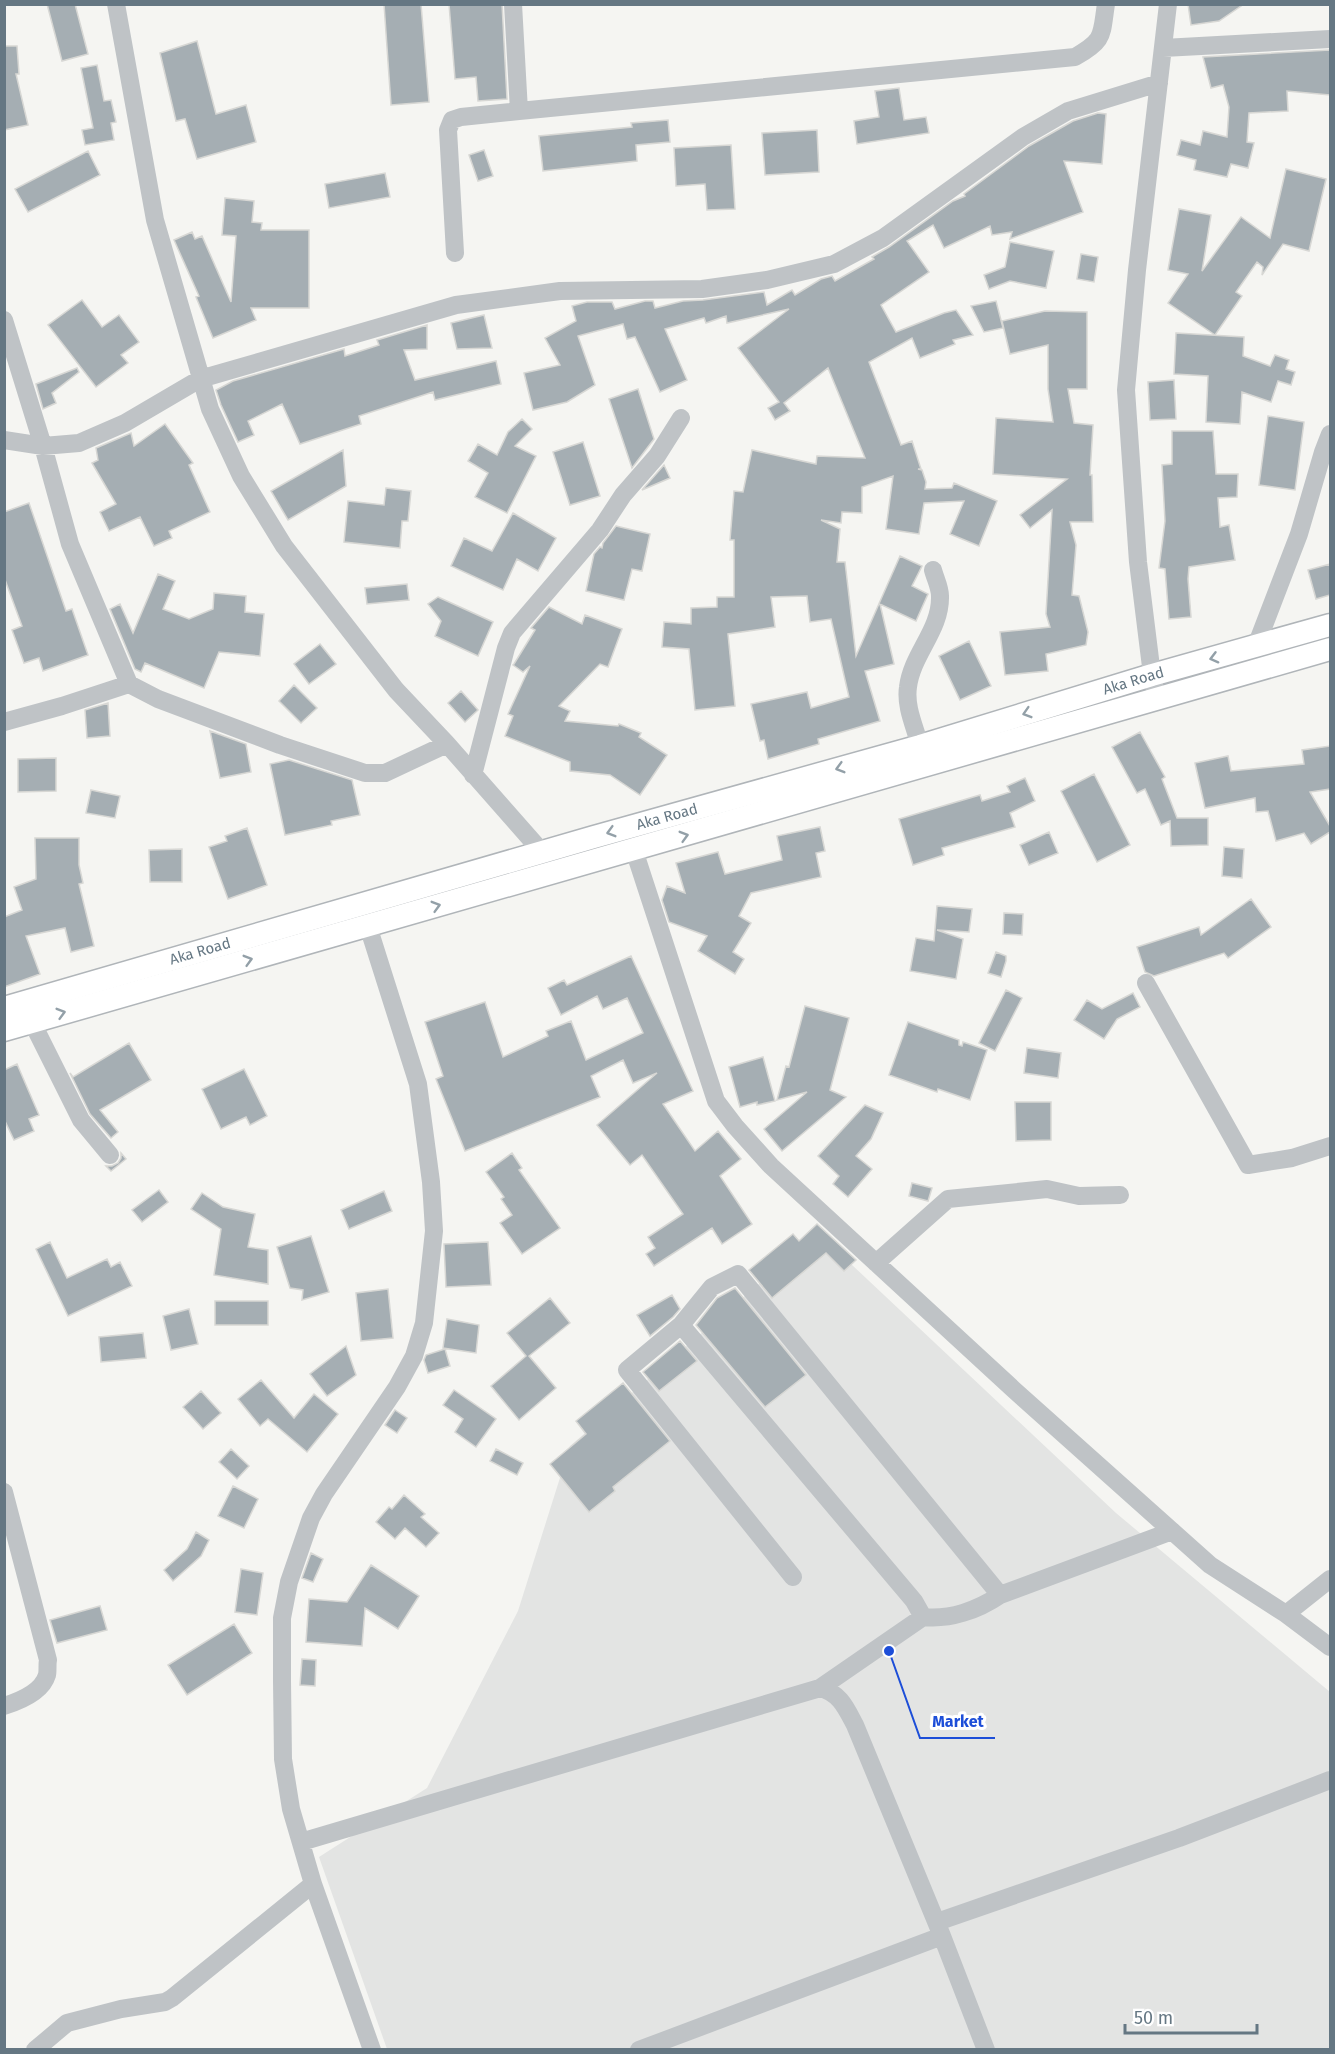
<svg xmlns="http://www.w3.org/2000/svg" width="1335" height="2054" font-family="'Fira Sans',sans-serif">
  <style>
    .built { fill: #e3e4e3 }
    .building { fill: #a5aeb3; stroke: #d7d7d4; stroke-width: 1.5 }
    .lines { fill: none; stroke-linecap: round; stroke-linejoin: round }
    .major-casing { stroke: #b0b5b9; stroke-width: 25 }
    .minor { stroke: #bfc3c6; stroke-width: 18 }
    .major { stroke: #fff; stroke-width: 22 }
    .oneway { stroke: #93a0a8 }
    .labels { text-anchor: middle; stroke-width: 6; stroke-linejoin: round; paint-order: stroke }
    .street-label { font-size: 15px; fill: #657783; stroke: #fff }
    .leader { fill: none; stroke: #1d4ed8; stroke-width: 2 }
    .callout-dot { fill: #1d4ed8; stroke: #fff; stroke-width: 2 }
    .callout-label { font-size: 16px; text-anchor: middle; font-weight: bold; fill: #1d4ed8; stroke: #fff; stroke-width: 6; stroke-linejoin: round; paint-order: stroke }
  </style>
  <rect width="100%" height="100%" fill="#f5f5f2"/>
  <path class="built" d="M 818,1233 L 1116,1513 L 1330,1692 L 1330,2049 L 387,2049 L 319,1857 L 427,1788 L 518,1611 L 570,1446 Z"/>
  <path class="building" d="M 47,4 L 75,4 L 88,54 L 62,61 Z
    M 384,4 L 421,4 L 429,102 L 391,105 Z
    M 449,4 L 502,4 L 507,99 L 478,101 L 476,77 L 455,79 Z
    M 1188,4 L 1244,4 L 1219,21 L 1191,25 Z
    M 197,41 L 216,114 L 246,105 L 256,142 L 197,159 L 185,119 L 176,121 L 160,53 Z
    M 4,46 L 17,46 L 19,74 L 16,74 L 28,125 L 4,130 Z
    M 1330,50 L 1330,95 L 1287,91 L 1288,111 L 1249,113 L 1247,142 L 1254,143 L 1248,168 L 1231,164 L 1227,177 L 1194,170 L 1196,160 L 1177,155 L 1181,140 L 1200,145 L 1203,131 L 1227,137 L 1229,107 L 1223,85 L 1211,88 L 1203,57 Z
    M 97,65 L 104,101 L 111,100 L 116,122 L 111,123 L 114,140 L 85,145 L 82,130 L 93,128 L 81,68 Z
    M 899,88 L 904,120 L 926,117 L 929,133 L 857,144 L 854,121 L 879,117 L 875,91 Z
    M 1098,113 L 1106,114 L 1102,164 L 1064,161 L 1083,212 L 1010,239 L 1012,232 L 992,235 L 990,226 L 944,248 L 933,225 L 907,241 L 929,272 L 881,305 L 896,332 L 944,313 L 956,310 L 973,335 L 953,340 L 955,344 L 920,358 L 912,338 L 869,362 L 901,445 L 912,441 L 921,469 L 918,469 L 922,470 L 926,482 L 925,489 L 952,488 L 954,483 L 997,501 L 979,546 L 950,534 L 964,501 L 924,503 L 919,534 L 886,529 L 893,476 L 862,487 L 862,513 L 842,512 L 841,523 L 821,520 L 840,529 L 837,562 L 845,562 L 856,656 L 900,556 L 922,566 L 912,586 L 928,594 L 916,621 L 880,604 L 894,664 L 865,671 L 880,721 L 818,739 L 819,744 L 768,759 L 764,740 L 760,741 L 751,704 L 807,692 L 811,708 L 849,697 L 831,619 L 810,622 L 807,596 L 771,597 L 775,627 L 728,634 L 735,706 L 695,710 L 689,649 L 662,647 L 664,622 L 691,624 L 691,608 L 717,607 L 717,597 L 734,597 L 734,540 L 730,540 L 734,491 L 743,492 L 752,450 L 816,464 L 817,456 L 865,458 L 828,368 L 784,403 L 790,411 L 775,420 L 768,408 L 779,402 L 738,348 L 789,309 L 727,323 L 726,316 L 706,323 L 704,318 L 665,329 L 687,380 L 660,392 L 635,337 L 627,339 L 623,324 L 578,336 L 595,385 L 567,402 L 533,410 L 524,373 L 560,365 L 545,338 L 576,321 L 572,306 L 587,302 L 612,302 L 615,309 L 645,301 L 653,301 L 655,308 L 683,301 L 703,300 L 764,292 L 767,305 L 792,290 L 795,295 L 821,279 L 832,276 L 835,281 L 874,259 L 872,257 L 889,247 L 953,201 L 965,196 L 964,194 L 1029,146 L 1073,121 Z
    M 668,120 L 670,142 L 636,145 L 637,161 L 543,171 L 539,136 L 632,127 L 631,123 Z
    M 817,130 L 819,172 L 765,175 L 762,133 Z
    M 731,145 L 735,209 L 707,210 L 705,184 L 676,186 L 674,148 Z
    M 484,150 L 493,176 L 478,181 L 469,155 Z
    M 88,151 L 100,175 L 28,212 L 15,189 Z
    M 1286,169 L 1326,179 L 1309,251 L 1283,244 L 1262,275 L 1263,267 L 1257,262 L 1236,292 L 1242,296 L 1215,335 L 1168,303 L 1188,274 L 1168,270 L 1179,209 L 1211,215 L 1202,271 L 1241,217 L 1270,238 Z
    M 385,173 L 390,197 L 329,208 L 325,184 Z
    M 225,198 L 254,201 L 252,222 L 262,223 L 261,230 L 309,230 L 309,308 L 251,308 L 256,320 L 213,338 L 196,297 L 199,296 L 174,240 L 192,232 L 195,239 L 202,236 L 231,302 L 236,236 L 222,235 Z
    M 1010,242 L 1054,251 L 1046,288 L 1010,281 L 989,289 L 984,275 L 1005,267 Z
    M 1081,254 L 1098,257 L 1094,282 L 1077,279 Z
    M 82,300 L 102,327 L 119,315 L 139,342 L 121,355 L 128,363 L 96,387 L 48,325 Z
    M 996,301 L 1003,328 L 984,332 L 971,306 Z
    M 1045,311 L 1087,312 L 1087,389 L 1068,389 L 1074,423 L 1093,425 L 1090,475 L 1092,475 L 1093,522 L 1070,522 L 1076,545 L 1072,595 L 1079,596 L 1088,632 L 1086,645 L 1046,654 L 1048,671 L 1005,675 L 1000,632 L 1050,627 L 1046,614 L 1052,510 L 1030,528 L 1020,515 L 1067,479 L 993,474 L 996,418 L 1053,422 L 1048,389 L 1048,345 L 1010,354 L 1002,321 Z
    M 484,315 L 492,348 L 457,349 L 451,323 Z
    M 427,325 L 427,349 L 404,350 L 415,380 L 496,361 L 501,384 L 435,400 L 433,392 L 359,416 L 361,424 L 300,444 L 282,404 L 248,421 L 254,435 L 238,442 L 221,405 L 216,390 L 233,381 L 344,349 L 345,356 L 379,345 L 377,340 Z
    M 1176,333 L 1244,337 L 1243,356 L 1270,366 L 1275,355 L 1289,360 L 1286,369 L 1295,372 L 1291,385 L 1278,381 L 1271,402 L 1242,392 L 1240,424 L 1206,422 L 1208,376 L 1174,374 Z
    M 77,368 L 79,372 L 52,393 L 56,403 L 43,409 L 36,384 Z
    M 1174,380 L 1176,419 L 1150,420 L 1148,382 Z
    M 638,389 L 654,439 L 632,468 L 609,399 Z
    M 1268,416 L 1304,422 L 1295,490 L 1259,485 Z
    M 522,419 L 532,429 L 515,446 L 536,456 L 507,513 L 475,497 L 488,473 L 468,461 L 478,444 L 497,455 L 508,432 Z
    M 165,424 L 193,463 L 189,465 L 210,512 L 169,531 L 172,538 L 154,546 L 140,517 L 109,531 L 100,512 L 116,504 L 92,463 L 98,460 L 96,448 L 131,433 L 134,446 Z
    M 1172,431 L 1213,431 L 1216,474 L 1238,474 L 1237,497 L 1218,498 L 1220,527 L 1229,525 L 1235,560 L 1189,567 L 1188,579 L 1191,617 L 1169,619 L 1165,569 L 1159,568 L 1165,521 L 1162,465 L 1172,464 Z
    M 583,442 L 600,496 L 570,505 L 553,452 Z
    M 343,450 L 346,486 L 288,520 L 271,491 Z
    M 664,465 L 670,478 L 642,490 Z
    M 386,488 L 411,491 L 408,521 L 402,521 L 400,548 L 344,542 L 348,501 L 384,505 Z
    M 29,503 L 66,611 L 72,609 L 88,655 L 43,671 L 39,658 L 24,663 L 12,630 L 22,626 L 4,577 L 4,512 Z
    M 513,513 L 556,538 L 538,571 L 517,559 L 503,590 L 451,566 L 464,538 L 492,551 Z
    M 616,526 L 650,534 L 642,571 L 632,569 L 624,600 L 586,591 L 594,554 L 600,547 L 602,548 L 603,543 Z
    M 1330,564 L 1330,595 L 1316,599 L 1308,570 Z
    M 158,574 L 175,581 L 163,609 L 189,619 L 213,609 L 214,593 L 246,596 L 245,612 L 264,614 L 260,656 L 219,652 L 204,688 L 145,663 L 141,672 L 135,669 L 110,609 L 120,604 L 133,633 Z
    M 407,584 L 409,600 L 367,604 L 365,588 Z
    M 438,597 L 493,622 L 478,656 L 435,636 L 441,621 L 428,604 Z
    M 549,607 L 582,624 L 585,615 L 622,629 L 608,667 L 600,664 L 559,706 L 570,711 L 565,721 L 618,726 L 619,724 L 641,733 L 639,737 L 667,755 L 640,795 L 610,775 L 570,771 L 570,762 L 505,736 L 513,716 L 508,714 L 530,666 L 523,672 L 513,665 L 514,664 L 535,630 L 531,628 Z
    M 969,641 L 991,686 L 960,700 L 939,656 Z
    M 320,644 L 336,664 L 309,684 L 294,664 Z
    M 294,685 L 317,708 L 301,723 L 279,701 Z
    M 461,691 L 478,710 L 465,722 L 448,703 Z
    M 108,703 L 110,736 L 87,738 L 85,710 Z
    M 210,731 L 246,744 L 251,772 L 220,778 Z
    M 1140,732 L 1165,777 L 1162,779 L 1177,818 L 1208,818 L 1208,845 L 1171,846 L 1170,821 L 1161,825 L 1145,789 L 1137,793 L 1112,747 Z
    M 1330,746 L 1330,789 L 1310,792 L 1330,826 L 1330,832 L 1311,844 L 1304,833 L 1276,841 L 1268,811 L 1256,812 L 1255,798 L 1205,808 L 1195,763 L 1228,756 L 1231,771 L 1304,764 L 1302,750 Z
    M 56,758 L 56,791 L 18,792 L 18,759 Z
    M 289,760 L 352,780 L 360,815 L 331,821 L 332,825 L 285,835 L 270,764 Z
    M 1094,774 L 1130,845 L 1097,862 L 1061,791 Z
    M 1025,778 L 1035,801 L 1010,813 L 1015,827 L 942,848 L 944,855 L 913,865 L 899,819 L 980,795 L 982,801 L 1010,792 L 1007,786 Z
    M 91,790 L 120,796 L 115,818 L 86,813 Z
    M 820,827 L 825,851 L 816,853 L 821,877 L 751,893 L 739,916 L 751,923 L 733,952 L 744,959 L 735,974 L 698,951 L 707,936 L 669,922 L 662,900 L 667,886 L 685,893 L 676,863 L 718,852 L 725,874 L 782,860 L 777,836 Z
    M 247,828 L 267,885 L 228,899 L 209,847 L 227,841 L 225,836 Z
    M 1049,832 L 1058,853 L 1029,865 L 1020,845 Z
    M 35,838 L 79,838 L 79,865 L 83,883 L 79,884 L 94,946 L 71,952 L 65,928 L 26,936 L 40,974 L 4,987 L 4,917 L 22,910 L 14,887 L 36,879 Z
    M 1224,847 L 1244,849 L 1242,878 L 1222,876 Z
    M 182,849 L 182,882 L 150,882 L 149,850 Z
    M 1251,899 L 1271,927 L 1228,958 L 1224,953 L 1154,976 L 1145,972 L 1137,947 L 1199,927 L 1201,935 Z
    M 937,906 L 972,909 L 969,932 L 937,930 L 963,939 L 956,979 L 910,971 L 916,938 L 934,941 Z
    M 1004,913 L 1023,914 L 1022,935 L 1003,934 Z
    M 996,952 L 1006,956 L 1006,961 L 1001,977 L 988,973 Z
    M 631,956 L 693,1091 L 663,1104 L 695,1151 L 718,1131 L 741,1159 L 720,1176 L 752,1224 L 722,1244 L 712,1228 L 654,1266 L 646,1254 L 655,1248 L 648,1237 L 683,1214 L 642,1155 L 630,1165 L 597,1125 L 657,1073 L 633,1083 L 623,1060 L 591,1076 L 600,1097 L 465,1151 L 436,1079 L 443,1076 L 425,1022 L 485,1002 L 503,1057 L 548,1036 L 546,1031 L 571,1021 L 586,1060 L 643,1033 L 627,998 L 603,1009 L 597,996 L 561,1015 L 548,988 L 564,980 L 567,985 Z
    M 1006,990 L 1022,998 L 995,1051 L 979,1043 Z
    M 1133,993 L 1140,1007 L 1117,1019 L 1104,1039 L 1074,1020 L 1087,1000 L 1102,1009 Z
    M 805,1006 L 849,1018 L 830,1090 L 846,1097 L 782,1151 L 764,1129 L 807,1092 L 777,1100 L 786,1066 L 789,1067 Z
    M 908,1022 L 959,1040 L 959,1045 L 962,1046 L 963,1042 L 987,1050 L 970,1100 L 938,1089 L 937,1092 L 889,1075 Z
    M 129,1043 L 151,1080 L 100,1110 L 118,1132 L 111,1138 L 90,1114 L 70,1073 L 73,1077 Z
    M 1027,1048 L 1061,1053 L 1058,1078 L 1024,1073 Z
    M 763,1057 L 775,1101 L 757,1105 L 757,1102 L 740,1107 L 729,1067 Z
    M 17,1064 L 39,1115 L 29,1119 L 34,1131 L 14,1140 L 4,1119 L 4,1070 Z
    M 244,1069 L 267,1116 L 250,1125 L 246,1117 L 221,1129 L 202,1089 Z
    M 1015,1102 L 1051,1102 L 1051,1140 L 1016,1141 Z
    M 865,1105 L 883,1113 L 871,1139 L 856,1156 L 872,1169 L 848,1197 L 833,1184 L 839,1176 L 818,1156 Z
    M 121,1153 L 126,1159 L 111,1171 L 106,1166 L 112,1166 L 118,1163 L 121,1158 Z
    M 512,1153 L 522,1168 L 519,1170 L 560,1228 L 522,1254 L 500,1223 L 512,1215 L 501,1199 L 504,1197 L 486,1172 Z
    M 912,1183 L 932,1188 L 928,1201 L 909,1196 Z
    M 159,1190 L 168,1202 L 142,1222 L 132,1210 Z
    M 384,1191 L 392,1211 L 349,1229 L 341,1210 Z
    M 202,1193 L 223,1207 L 255,1214 L 248,1247 L 268,1250 L 268,1284 L 214,1275 L 221,1229 L 191,1209 Z
    M 817,1224 L 856,1260 L 844,1271 L 826,1253 L 772,1298 L 749,1270 L 793,1234 L 799,1241 Z
    M 311,1236 L 329,1292 L 302,1300 L 303,1290 L 290,1288 L 277,1247 Z
    M 50,1242 L 67,1278 L 107,1259 L 111,1267 L 120,1262 L 132,1286 L 68,1316 L 36,1249 Z
    M 488,1242 L 491,1285 L 446,1287 L 444,1244 Z
    M 735,1288 L 806,1375 L 765,1407 L 696,1325 L 717,1298 Z
    M 388,1289 L 393,1338 L 361,1341 L 356,1293 Z
    M 672,1295 L 680,1309 L 673,1317 L 650,1336 L 637,1315 Z
    M 550,1298 L 570,1323 L 529,1356 L 556,1388 L 519,1420 L 491,1386 L 526,1356 L 507,1333 Z
    M 215,1301 L 268,1301 L 268,1325 L 215,1325 Z
    M 189,1309 L 198,1344 L 171,1350 L 163,1316 Z
    M 447,1319 L 479,1325 L 476,1353 L 443,1348 Z
    M 143,1333 L 146,1358 L 101,1362 L 99,1337 Z
    M 680,1341 L 697,1361 L 659,1391 L 643,1372 Z
    M 346,1346 L 356,1375 L 327,1396 L 310,1374 Z
    M 445,1349 L 450,1366 L 428,1373 L 424,1360 L 426,1355 Z
    M 261,1380 L 294,1418 L 314,1394 L 338,1414 L 307,1452 L 268,1419 L 260,1426 L 238,1399 Z
    M 623,1383 L 670,1441 L 613,1487 L 615,1491 L 589,1512 L 550,1464 L 586,1434 L 576,1421 Z
    M 454,1390 L 496,1419 L 476,1447 L 455,1432 L 463,1419 L 443,1405 Z
    M 201,1391 L 221,1413 L 203,1429 L 183,1407 Z
    M 395,1410 L 407,1418 L 397,1433 L 385,1425 Z
    M 231,1449 L 249,1466 L 237,1479 L 219,1462 Z
    M 496,1449 L 523,1463 L 517,1475 L 490,1461 Z
    M 233,1486 L 258,1499 L 244,1528 L 218,1516 Z
    M 404,1495 L 425,1514 L 421,1517 L 439,1533 L 426,1547 L 405,1528 L 395,1539 L 376,1522 L 389,1507 L 392,1509 Z
    M 196,1532 L 209,1540 L 201,1556 L 173,1581 L 164,1570 L 187,1549 Z
    M 311,1553 L 323,1559 L 313,1582 L 302,1578 Z
    M 371,1565 L 419,1596 L 398,1629 L 365,1608 L 362,1646 L 306,1642 L 309,1599 L 347,1602 Z
    M 241,1569 L 263,1573 L 257,1615 L 235,1612 Z
    M 100,1606 L 107,1630 L 57,1643 L 50,1620 Z
    M 234,1624 L 252,1653 L 187,1695 L 168,1665 Z
    M 302,1659 L 316,1660 L 315,1686 L 300,1685 Z"/>
  <g class="lines">
    <defs>
      <g id="major">
        <path id="s1" d="M 4,1008 L 594,837 L 920,746 L 1152,675 L 1330,625"/>
        <path d="M 4,1030 L 1330,649"/>
      </g>
    </defs>
    <use href="#major" class="major-casing"/>
    <path class="minor" d="M 116,4 L 155,220 L 210,409 L 241,476 L 284,546 L 396,690 L 447,744 L 542,852
      M 513,4 L 519,111
      M 1163,48 L 1330,39
      M 455,253 L 448,130 L 452,120 L 461,117 L 519,111 L 1075,57 C 1105,40 1101,36 1106,4
      M 4,320 L 43,446 L 70,544 L 129,684 L 158,699 L 280,745 L 365,773 L 385,773 L 447,744
      M 4,440 L 43,446 L 79,443 L 125,423 L 200,379 L 456,305 L 560,291 L 702,289 L 767,280 L 834,264 L 883,238 L 1023,137 L 1068,111 L 1159,83
      M 1256,646 L 1299,534 L 1323,452 L 1330,434
      M 1157,699 L 1152,675 L 1138,562 L 1126,390 L 1137,270 L 1168,4
      M 4,722 L 62,706 L 129,684
      M 920,746 C 915,727 905,707 908,687 C 912,654 941,630 940,596 C 940,587 935,578 933,570
      M 473,775 L 506,648 L 512,633 L 600,530 L 623,495 L 657,456 L 681,418
      M 634,850 L 716,1101 L 735,1126 L 771,1166 L 1013,1389 L 1210,1565 L 1286,1614 L 1330,1647
      M 368,926 L 418,1084 L 431,1182 L 434,1231 L 424,1323 L 414,1356 L 397,1387 L 324,1494 L 311,1518 L 289,1582 L 282,1618 L 282,1681 L 283,1759 L 291,1809 L 313,1884 L 372,2050
      M 1146,983 L 1248,1165 L 1292,1158 L 1330,1146
      M 32,1022 L 81,1120 L 110,1155
      M 876,1263 L 948,1199 L 1047,1189 L 1079,1196 L 1120,1195
      M 681,1325 L 914,1601 L 923,1617
      M 4,1492 L 48,1660 C 47,1664 48,1671 47,1675 C 42,1692 20,1701 4,1706
      M 793,1577 L 627,1370 L 681,1325 L 712,1287 L 738,1274 L 1000,1595
      M 1286,1614 L 1330,1579
      M 820,1688 L 923,1617 C 950,1620 978,1610 1000,1595 L 1172,1531
      M 301,1842 L 820,1688 C 840,1693 846,1708 855,1725 L 942,1936 L 986,2050
      M 937,1922 L 1179,1838 L 1330,1780
      M 35,2050 L 67,2023 L 121,2009 L 165,2002 L 172,1998 L 313,1884
      M 639,2050 L 942,1936"/>
    <use href="#major" class="major"/>
  </g>
  <defs><path id="oneway-chevron" d="M-2-3.5L2.5 0L-2 3.5" fill="none" stroke-width="1.6" stroke-linecap="round" stroke-linejoin="round" transform="scale(1.5)"/></defs>
  <g class="oneway">
    <use href="#oneway-chevron" transform="translate(1214 658) rotate(165)"/>
    <use href="#oneway-chevron" transform="translate(1027 713) rotate(163)"/>
    <use href="#oneway-chevron" transform="translate(840 768) rotate(164)"/>
    <use href="#oneway-chevron" transform="translate(611 832) rotate(164)"/>
    <use href="#oneway-chevron" transform="translate(684 836) rotate(-16)"/>
    <use href="#oneway-chevron" transform="translate(436 906) rotate(-16)"/>
    <use href="#oneway-chevron" transform="translate(248 960) rotate(-16)"/>
    <use href="#oneway-chevron" transform="translate(61 1013) rotate(-16)"/>
  </g>
  <g class="labels">
    <g class="street-label">
      <text dy="5" stroke="none"><textPath href="#s1" startOffset="1176">Aka Road</textPath></text>
      <text dy="5" stroke="none"><textPath href="#s1" startOffset="690">Aka Road</textPath></text>
      <text dy="5" stroke="none"><textPath href="#s1" startOffset="204">Aka Road</textPath></text>
    </g>
  </g>
  <path class="leader" d="M889 1651L920 1738H995"/>
  <circle class="callout-dot" cx="889" cy="1651" r="6"/>
  <g class="callout-label">
    <text x="958" y="1727">Market</text>
  </g>
  <rect width="1335" height="2054" fill="none" stroke="#657783" stroke-width="12"/>
  <path d="M1125 2024v9h132v-9" fill="none" stroke="#657783" stroke-width="3"/>
  <text x="1134" y="2024" font-size="18" fill="#657783" stroke="#ffffff" stroke-width="4.5" paint-order="stroke">50 m</text>
</svg>
